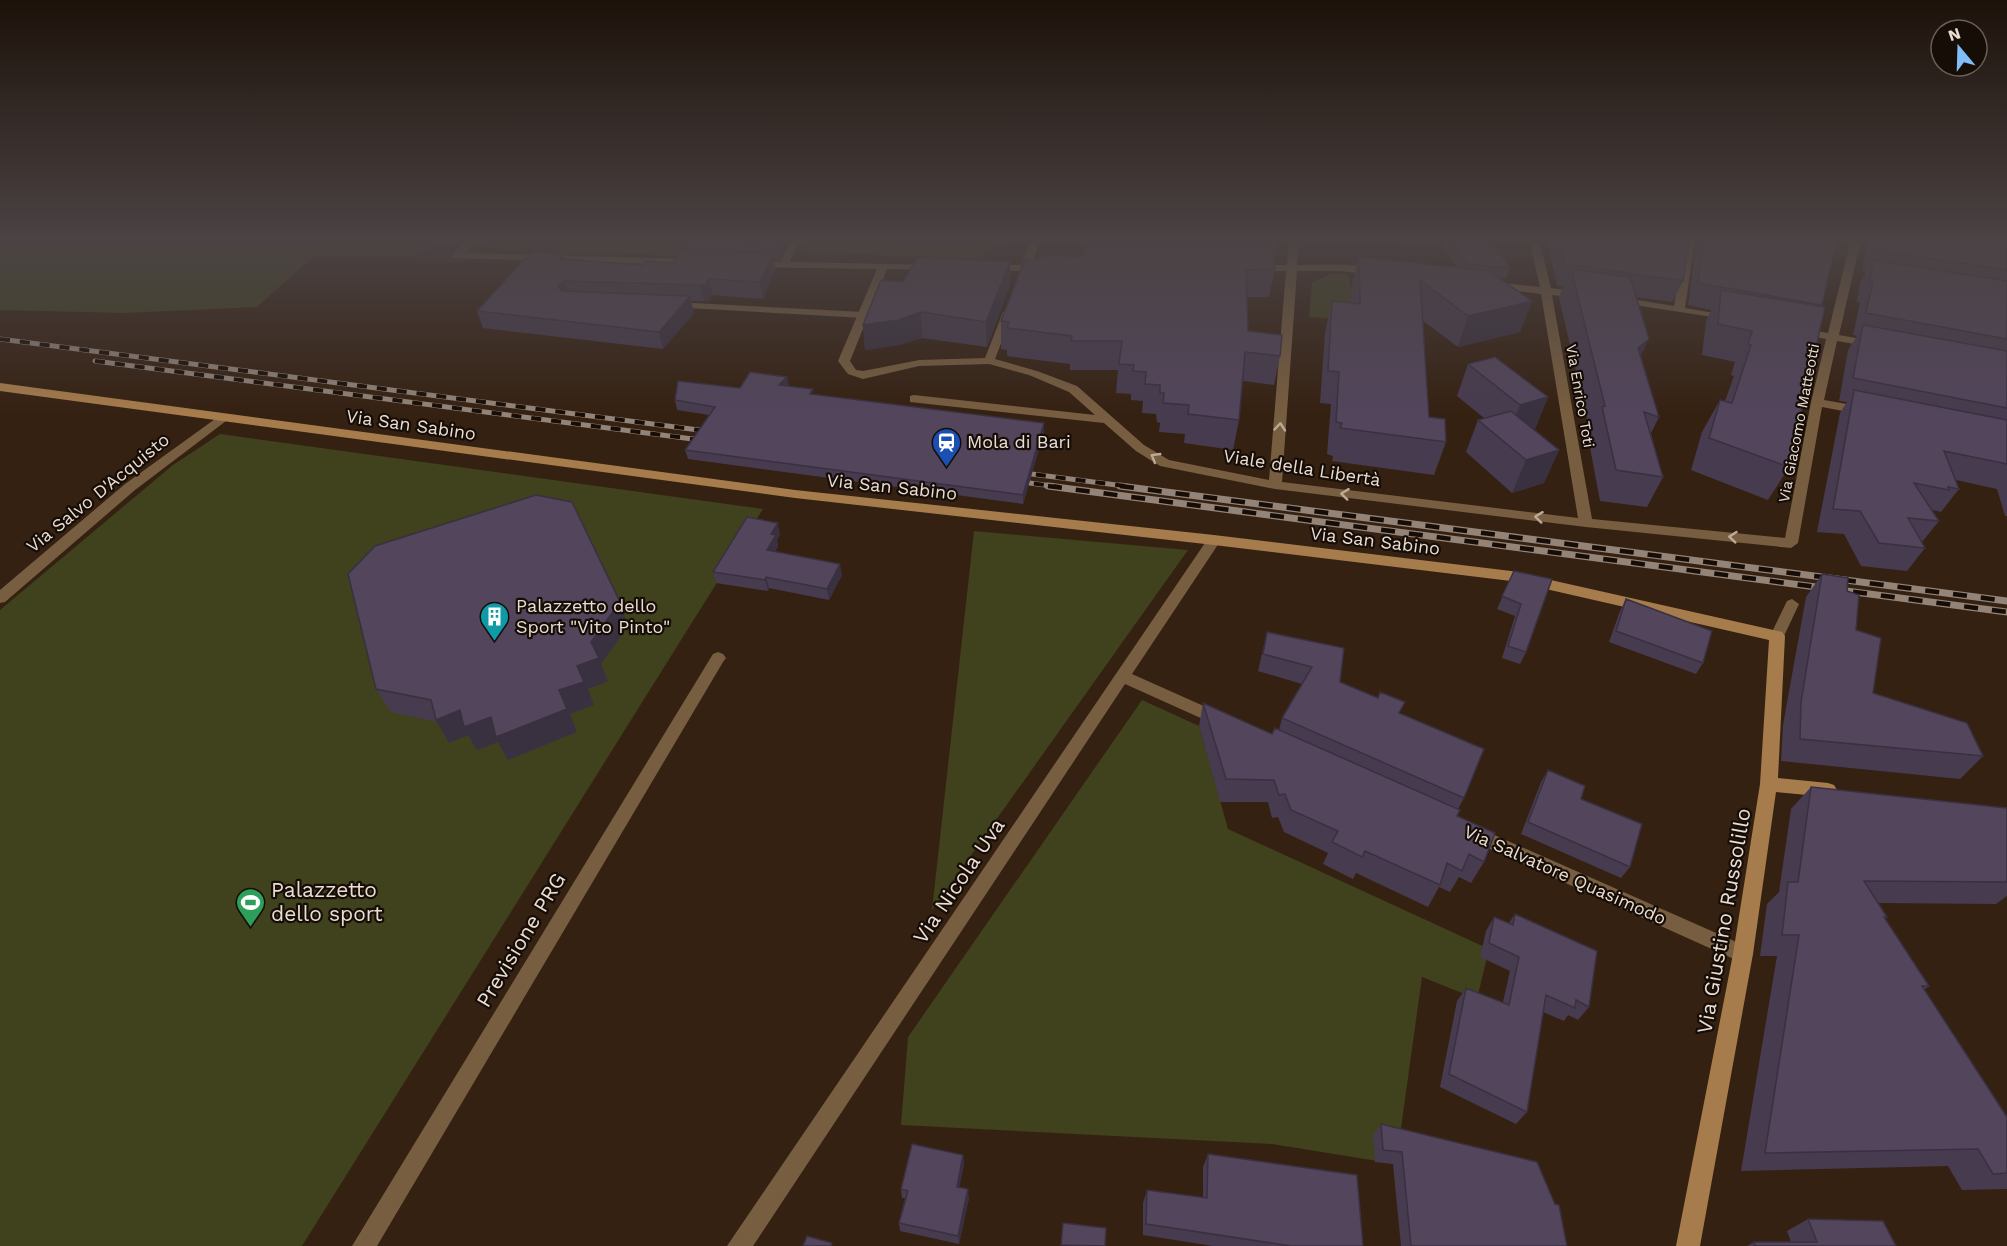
<svg xmlns="http://www.w3.org/2000/svg" width="2007" height="1246" font-family="'Work Sans',sans-serif">
  <style>
    .commercial { fill: #3a2a20 }
    .green { fill: #3f421c }
    .lines { fill: none; stroke-linecap: round; stroke-linejoin: round }
    .lane { fill: #785e40; fill-rule: evenodd }
    .street { fill: #785e40; fill-rule: evenodd }
    .secondary { fill: #a67c4c; fill-rule: evenodd }
    .rail-far1-casing { stroke: #948478; stroke-width: 5 }
    .rail-casing { stroke: #948478; stroke-width: 7 }
    .rail-far1 { stroke: #160d07; stroke-width: 4; stroke-dasharray: 10; stroke-linecap: butt }
    .rail { stroke: #160d07; stroke-width: 4.5; stroke-dasharray: 14; stroke-linecap: butt }
    .wall { fill: #473b4f }
    .shaded-wall { fill: #393040 }
    .building { fill: #52455c; stroke: #393040; stroke-width: 1.5 }
    .oneway { stroke: #bcaa98 }
    .labels { text-anchor: middle; stroke-width: 4.5; stroke-linejoin: round; paint-order: stroke }
    .far-street-label { font-size: 15px; fill: #eaddd3; stroke: #160d07 }
    .street-label { font-size: 18px; fill: #eaddd3; stroke: #160d07 }
    .poi-label { font-size: 18px; fill: #eaddd3; stroke: #160d07; text-anchor: start }
    .near-street-label { font-size: 21px; fill: #eaddd3; stroke: #160d07 }
    .near-poi-label { font-size: 21px; fill: #eaddd3; stroke: #160d07; text-anchor: start }
  </style>
  <rect width="100%" height="100%" fill="#352112"/>
  <path class="commercial" d="M 439,239 L 492,239 L 483,248 L 462,263 L 416,261 Z"/>
  <path class="green" d="M 0,239 L 439,239 L 422,255 L 314,256 L 257,307 L 125,313 L 0,310 Z
    M 492,239 L 789,239 L 780,260 L 483,248 Z
    M 811,239 L 1016,239 L 1015,244 C 1003,246 986,247 981,259 L 803,252 Z
    M 1330,274 L 1348,274 L 1351,288 L 1352,320 L 1309,317 L 1312,283 Z
    M 220,434 L 763,509 L 302,1246 L 0,1246 L 0,610 L 173,465 Z
    M 974,531 L 1188,550 L 932,910 Z
    M 1142,700 L 1199,726 L 1228,829 L 1489,949 L 1477,999 L 1422,977 L 1396,1164 L 1272,1144 L 901,1125 L 908,1037 Z"/>
  <g class="lines">
    <path class="lane" d="M 792,239 L 801,239 L 787,267 L 781,267 L 779,265 Z
      M 674,302 L 864,312 L 869,315 L 864,318 L 671,307 L 669,305 Z
      M 1792,599 L 1799,604 L 1784,636 L 1782,640 L 1772,640 L 1770,636 L 1787,601 Z"/>
    <path class="street" d="M 467,239 L 478,239 L 465,253 L 693,259 L 698,262 L 693,265 L 453,258 L 453,254 Z
      M 1030,239 L 1040,239 L 1032,265 L 1045,266 L 1045,270 L 1030,271 L 1027,278 L 1023,279 L 1018,276 L 1020,271 L 990,270 L 985,267 L 990,264 L 1022,265 Z
      M 1289,239 L 1299,239 L 1297,265 C 1315,265 1366,262 1379,272 L 1374,275 L 1340,271 L 1297,271 L 1282,482 L 1578,518 L 1541,294 L 1494,288 L 1489,285 L 1494,282 L 1540,287 L 1529,239 L 1539,239 L 1551,288 L 1580,292 L 1585,295 L 1580,298 L 1552,295 L 1592,519 L 1785,538 L 1811,402 L 1826,339 L 1799,334 L 1793,331 L 1799,328 L 1828,333 L 1851,239 L 1861,239 L 1839,335 L 1873,341 L 1879,344 L 1873,347 L 1837,341 L 1824,400 L 1864,407 L 1870,411 L 1864,415 L 1822,407 L 1798,543 L 1791,548 L 1586,527 L 1275,489 L 1160,466 L 1136,451 L 1104,423 L 910,402 L 910,396 L 914,395 L 1095,415 L 1069,392 L 1029,375 L 989,364 L 919,366 L 863,379 L 848,374 L 838,361 L 877,269 L 753,267 L 748,264 L 753,261 L 934,265 L 935,267 L 930,270 L 887,269 L 850,361 L 856,370 L 863,371 L 919,360 L 985,358 L 1003,312 L 1008,309 L 1012,310 L 1013,312 L 995,359 L 1037,371 L 1077,386 L 1144,445 L 1169,460 L 1269,480 L 1286,271 L 1254,271 L 1249,268 L 1254,265 L 1287,265 Z
      M 1685,239 L 1695,239 L 1685,308 L 1732,316 L 1732,320 L 1615,302 L 1614,300 L 1619,297 L 1674,306 Z
      M 222,414 L 228,418 L 226,421 L 135,490 L 5,602 L 0,603 L 0,590 L 125,484 Z
      M 1214,535 L 1221,540 L 1132,674 L 1226,716 L 1228,720 L 1226,724 L 1220,726 L 1214,724 L 1125,684 L 753,1246 L 727,1246 L 1209,537 Z
      M 718,652 L 723,654 L 726,658 L 723,662 L 377,1246 L 352,1246 L 713,654 Z
      M 1474,826 L 1750,948 L 1753,954 L 1750,960 L 1743,963 L 1736,960 L 1468,839 L 1465,834 L 1468,829 Z"/>
    <path class="secondary" d="M 0,383 L 795,490 L 1214,535 L 1511,571 L 1782,632 L 1785,636 L 1778,778 L 1828,783 L 1834,785 L 1837,790 L 1834,795 L 1828,797 L 1776,792 L 1753,954 L 1700,1246 L 1676,1246 L 1733,954 L 1760,784 L 1769,640 L 1511,581 L 1214,545 L 795,498 L 0,391 Z"/>
    <defs>
      <path id="rail-far1" d="M 0,339 L 714,432
        M 95,361 L 708,441
        M 1016,472 L 1132,487
        M 1014,481 L 1060,487"/>
      <path id="rail" d="M 1048,486 L 2007,612
        M 1120,486 L 2007,601"/>
    </defs>
    <use href="#rail-far1" class="rail-far1-casing"/>
    <use href="#rail" class="rail-casing"/>
    <use href="#rail-far1" class="rail-far1"/>
    <use href="#rail" class="rail"/>
  </g>
  <path class="wall" d="M 686,239 L 787,239 L 779,259 L 773,259 L 775,269 L 763,299 L 712,295 L 710,300 L 704,301 L 691,301 L 694,313 L 663,349 L 483,328 L 477,311 L 566,260 L 643,265 L 673,263 L 687,251 L 685,241 Z
    M 1057,239 L 1279,239 L 1275,259 L 1273,259 L 1275,269 L 1269,297 L 1247,297 L 1248,331 L 1280,356 L 1274,385 L 1243,381 L 1239,420 L 1233,450 L 1184,443 L 1185,434 L 1159,432 L 1160,423 L 1157,422 L 1156,414 L 1142,413 L 1143,401 L 1131,400 L 1131,394 L 1116,393 L 1118,370 L 1070,370 L 1070,364 L 1007,356 L 1007,350 L 1001,349 L 1001,321 L 1039,260 L 1083,257 L 1089,245 L 1089,242 Z
    M 1402,239 L 1490,239 L 1510,268 L 1506,279 L 1500,278 L 1532,301 L 1520,332 L 1458,347 L 1422,320 L 1429,417 L 1446,442 L 1434,475 L 1332,461 L 1333,456 L 1327,454 L 1331,404 L 1320,403 L 1325,332 L 1332,301 L 1351,303 L 1351,288 L 1359,257 L 1457,267 L 1441,243 L 1404,243 Z
    M 1547,239 L 1689,239 L 1683,281 L 1672,302 L 1636,297 L 1640,356 L 1659,417 L 1651,433 L 1663,477 L 1647,507 L 1600,501 L 1588,437 L 1590,432 L 1559,297 L 1563,287 L 1557,286 Z
    M 1697,239 L 1837,239 L 1821,307 L 1789,467 L 1768,500 L 1691,470 L 1702,432 L 1720,400 L 1725,401 L 1734,376 L 1731,375 L 1735,362 L 1702,355 L 1706,321 L 1711,310 L 1688,305 Z
    M 1868,239 L 2007,239 L 2007,516 L 2005,516 L 1997,489 L 1956,480 L 1959,489 L 1941,512 L 1933,510 L 1933,511 L 1939,521 L 1922,542 L 1925,548 L 1907,571 L 1861,566 L 1844,534 L 1817,532 L 1840,413 L 1847,402 L 1839,401 L 1848,350 L 1857,336 L 1853,335 L 1860,303 L 1857,302 L 1860,282 L 1866,272 L 1862,271 Z
    M 903,282 L 1010,285 L 987,347 L 922,338 L 899,345 L 865,350 L 863,325 Z
    M 1468,364 L 1548,397 L 1535,429 L 1533,430 L 1559,450 L 1544,483 L 1512,493 L 1466,452 L 1478,420 L 1484,418 L 1457,396 Z
    M 787,377 L 789,386 L 814,395 L 1044,432 L 1023,504 L 688,459 L 685,450 L 709,415 L 677,410 L 675,400 L 740,388 Z
    M 780,534 L 777,540 L 778,546 L 775,552 L 842,575 L 829,600 L 769,588 L 768,591 L 716,583 L 713,572 Z
    M 1514,571 L 1552,579 L 1526,652 L 1520,664 L 1502,658 L 1515,616 L 1497,609 Z
    M 1822,574 L 1847,591 L 1856,630 L 1873,693 L 1983,756 L 1960,779 L 1781,761 L 1783,725 L 1806,597 Z
    M 1626,599 L 1703,663 L 1696,674 L 1609,642 L 1620,611 Z
    M 628,626 L 601,664 L 608,681 L 588,689 L 594,705 L 570,714 L 577,732 L 508,760 L 498,742 L 477,750 L 468,735 L 449,743 L 437,722 L 391,712 L 376,689 Z
    M 1267,632 L 1340,682 L 1400,713 L 1464,798 L 1458,809 L 1457,816 L 1484,862 L 1471,883 L 1459,877 L 1450,892 L 1439,887 L 1428,907 L 1356,873 L 1353,879 L 1323,864 L 1328,853 L 1284,832 L 1278,817 L 1272,818 L 1268,802 L 1220,802 L 1199,726 L 1203,703 L 1272,734 L 1279,730 L 1282,718 L 1302,684 L 1258,671 Z
    M 1548,770 L 1581,799 L 1630,867 L 1621,878 L 1521,834 L 1541,782 Z
    M 1811,787 L 2007,808 L 2007,896 L 1996,904 L 1878,903 L 1887,917 L 1885,919 L 1929,986 L 1924,990 L 2007,1117 L 2007,1189 L 1962,1190 L 1948,1166 L 1741,1171 L 1777,956 L 1760,956 L 1767,904 L 1779,892 L 1791,809 Z
    M 1515,914 L 1589,1007 L 1578,1020 L 1568,1015 L 1564,1021 L 1543,1012 L 1527,1112 L 1516,1124 L 1440,1087 L 1457,1001 L 1466,988 L 1503,1002 L 1510,971 L 1480,957 L 1486,931 L 1494,917 L 1509,923 Z
    M 1381,1124 L 1567,1246 L 1401,1246 L 1393,1164 L 1375,1162 L 1373,1136 Z
    M 1208,1154 L 1363,1246 L 1213,1246 L 1143,1235 L 1143,1203 L 1147,1190 L 1203,1197 L 1203,1167 Z
    M 963,1155 L 964,1164 L 959,1187 L 969,1198 L 959,1244 L 900,1231 L 899,1223 L 905,1198 L 902,1198 L 901,1189 Z
    M 1808,1219 L 1896,1246 L 1747,1246 L 1754,1242 L 1791,1242 L 1787,1231 Z"/>
  <path class="shaded-wall" d="M 779,239 L 787,239 L 779,259 L 777,244 Z
    M 773,253 L 775,269 L 763,299 L 760,282 Z
    M 564,254 L 569,270 L 559,259 Z
    M 1010,261 L 1010,285 L 987,347 L 986,322 Z
    M 709,279 L 712,295 L 710,300 L 704,301 L 700,285 Z
    M 565,281 L 570,298 L 563,303 L 558,286 Z
    M 690,296 L 694,313 L 663,349 L 659,332 Z
    M 1532,301 L 1520,332 L 1458,347 L 1468,316 Z
    M 921,312 L 922,338 L 899,345 L 865,350 L 863,325 Z
    M 1649,339 L 1635,368 L 1638,348 Z
    M 787,377 L 789,386 L 779,385 Z
    M 1548,397 L 1535,429 L 1507,437 L 1520,405 Z
    M 1044,423 L 1044,432 L 1023,504 L 1023,495 Z
    M 1559,450 L 1544,483 L 1512,493 L 1526,460 Z
    M 778,523 L 780,534 L 777,540 L 778,546 L 769,561 L 767,550 L 771,534 Z
    M 840,564 L 842,575 L 829,600 L 827,589 Z
    M 766,577 L 769,588 L 768,591 L 765,580 Z
    M 620,602 L 628,626 L 601,664 L 608,681 L 588,689 L 594,705 L 570,714 L 577,732 L 508,760 L 498,742 L 477,750 L 468,735 L 449,743 L 436,720 L 577,666 L 591,642 Z
    M 963,1155 L 964,1164 L 958,1195 L 957,1187 Z
    M 968,1189 L 969,1198 L 959,1244 L 958,1236 Z"/>
  <path class="building" d="M 686,239 L 779,239 L 777,244 L 685,241 Z
    M 1090,239 L 1269,239 L 1269,241 L 1089,240 Z
    M 1449,239 L 1490,239 L 1510,268 L 1466,264 Z
    M 1559,239 L 1689,239 L 1683,281 L 1565,264 Z
    M 1704,239 L 1837,239 L 1822,305 L 1698,283 Z
    M 1877,239 L 2006,239 L 2007,270 L 1875,250 Z
    M 1087,245 L 1271,246 L 1275,269 L 1246,270 L 1248,331 L 1282,335 L 1280,356 L 1245,352 L 1239,420 L 1188,414 L 1189,405 L 1163,403 L 1164,393 L 1160,393 L 1160,385 L 1145,384 L 1146,372 L 1133,371 L 1134,365 L 1119,364 L 1122,341 L 1071,341 L 1072,336 L 1007,328 L 1009,322 L 1001,321 L 1025,259 L 1039,260 L 1041,256 L 1083,257 Z
    M 680,251 L 773,253 L 760,282 L 709,279 L 706,284 L 700,285 L 565,281 L 558,286 L 562,291 L 690,296 L 659,332 L 477,311 L 531,252 L 564,254 L 559,259 L 643,265 L 646,261 L 673,263 Z
    M 1359,257 L 1489,271 L 1532,301 L 1468,316 L 1420,280 L 1429,417 L 1445,419 L 1446,442 L 1340,428 L 1342,423 L 1336,422 L 1339,372 L 1328,371 L 1332,301 L 1360,304 Z
    M 917,258 L 1010,261 L 986,322 L 921,312 L 898,320 L 863,325 L 881,280 L 903,282 Z
    M 1873,260 L 2007,281 L 2007,339 L 1866,313 L 1873,282 L 1870,280 Z
    M 1571,269 L 1630,277 L 1649,339 L 1638,348 L 1659,417 L 1644,412 L 1663,477 L 1616,470 L 1602,407 L 1605,406 Z
    M 1721,290 L 1825,307 L 1789,467 L 1709,438 L 1720,400 L 1732,403 L 1751,345 L 1748,344 L 1752,331 L 1718,324 Z
    M 1864,325 L 2007,351 L 2007,408 L 1853,378 L 1862,329 Z
    M 1495,357 L 1548,397 L 1520,405 L 1468,364 Z
    M 750,372 L 787,377 L 779,385 L 813,389 L 810,394 L 1044,423 L 1023,495 L 685,450 L 715,407 L 675,400 L 678,381 L 740,388 Z
    M 1854,390 L 2007,420 L 2007,464 L 1944,451 L 1959,489 L 1948,487 L 1949,490 L 1914,483 L 1939,521 L 1908,518 L 1925,548 L 1879,543 L 1860,511 L 1833,509 Z
    M 1511,411 L 1559,450 L 1526,460 L 1478,420 Z
    M 536,495 L 572,502 L 620,602 L 591,642 L 599,658 L 577,666 L 584,682 L 559,690 L 567,709 L 496,737 L 491,717 L 464,727 L 460,710 L 436,720 L 431,700 L 376,689 L 348,574 L 375,546 Z
    M 747,517 L 778,523 L 771,534 L 776,535 L 767,550 L 840,564 L 827,589 L 766,577 L 765,580 L 713,572 Z
    M 1514,571 L 1552,579 L 1526,652 L 1508,646 L 1521,604 L 1502,596 Z
    M 1822,574 L 1848,578 L 1847,591 L 1859,595 L 1856,630 L 1881,638 L 1873,693 L 1967,723 L 1983,756 L 1800,739 L 1801,702 Z
    M 1626,599 L 1712,631 L 1703,663 L 1616,631 Z
    M 1267,632 L 1344,648 L 1340,682 L 1378,698 L 1380,692 L 1405,702 L 1399,713 L 1484,749 L 1464,798 L 1282,718 L 1312,667 L 1263,654 Z
    M 1203,703 L 1272,734 L 1275,728 L 1460,810 L 1457,816 L 1495,833 L 1484,862 L 1469,854 L 1462,871 L 1447,863 L 1440,885 L 1365,851 L 1362,857 L 1332,842 L 1338,831 L 1291,810 L 1285,794 L 1279,795 L 1274,780 L 1226,779 Z
    M 1548,770 L 1585,786 L 1581,799 L 1642,824 L 1630,867 L 1528,822 Z
    M 1811,787 L 2007,808 L 2007,882 L 1864,881 L 1887,917 L 1884,917 L 1929,986 L 1922,986 L 2007,1117 L 2007,1173 L 1993,1174 L 1978,1149 L 1765,1153 L 1799,935 L 1782,935 L 1788,882 L 1798,882 Z
    M 1515,914 L 1597,951 L 1589,1007 L 1576,1000 L 1575,1008 L 1546,995 L 1527,1112 L 1449,1074 L 1466,988 L 1509,1005 L 1519,957 L 1489,943 L 1494,917 L 1513,925 Z
    M 1381,1124 L 1537,1162 L 1555,1204 L 1559,1205 L 1567,1246 L 1411,1246 L 1402,1152 L 1383,1150 Z
    M 912,1144 L 963,1155 L 957,1187 L 968,1189 L 958,1236 L 899,1223 L 908,1191 L 901,1189 Z
    M 1208,1154 L 1357,1175 L 1363,1246 L 1291,1246 L 1146,1224 L 1147,1190 L 1207,1198 Z
    M 1808,1219 L 1883,1221 L 1896,1246 L 1755,1246 L 1754,1242 L 1817,1242 Z
    M 1063,1223 L 1106,1228 L 1105,1246 L 1061,1245 Z
    M 807,1236 L 832,1243 L 831,1246 L 803,1246 Z"/>
  <defs><path id="oneway-chevron" d="M-2-3.5L2.5 0L-2 3.5" fill="none" stroke-width="1.6" stroke-linecap="round" stroke-linejoin="round" transform="scale(1.5)"/></defs>
  <g class="oneway">
    <use href="#oneway-chevron" transform="translate(1280 427) rotate(-85)"/>
    <use href="#oneway-chevron" transform="translate(1155 457) rotate(-149)"/>
    <use href="#oneway-chevron" transform="translate(1345 494) rotate(-173)"/>
    <use href="#oneway-chevron" transform="translate(1539 517) rotate(-173)"/>
    <use href="#oneway-chevron" transform="translate(1733 537) rotate(-174)"/>
  </g>
  <linearGradient id="sky" x2="0" y2="1"><stop stop-color="#1d120a"/><stop offset="0.58" stop-color="#4b4344"/><stop offset="1" stop-color="#4b4344" stop-opacity="0"/></linearGradient>
  <rect width="2007" height="414" fill="url(#sky)"/>
  <defs>
    <symbol id="station-pin" viewBox="-11 -11 22 30"><path d="M0 17L-7.5 6A9.5 9.5 0 1 1 7.5 6Z" fill="#1a4fb4" stroke="#160d07"/><path d="M-3-6H3Q5-6 5-4V2Q5 4 3 4L4.5 6H3L1.5 4h-3L-3 6H-4.5L-3 4Q-5 4-5 2V-4Q-5-6-3-6ZM-3.5-4v3h7v-3ZM-3.5 1v1.5H-2V1ZM2 1v1.5H3.5V1Z" fill="#fff"/></symbol>
    <symbol id="building-pin" viewBox="-11 -11 22 30"><path d="M0 17L-7.5 6A9.5 9.5 0 1 1 7.5 6Z" fill="#0f9aa8" stroke="#160d07"/><path d="M-4-6H4V6H1V3H-1V6H-4ZM-2.5-4.3h1.7v1.8h-1.7ZM.8-4.3h1.7v1.8H.8ZM-2.5-1h1.7V.8h-1.7ZM.8-1h1.7V.8H.8Z" fill="#fff"/></symbol>
    <symbol id="stadium-pin" viewBox="-11 -11 22 30"><path d="M0 17L-7.5 6A9.5 9.5 0 1 1 7.5 6Z" fill="#2e9e5b" stroke="#160d07"/><path d="M0-5a6.5 5 0 1 0 0 10a6.5 5 0 1 0 0-10ZM-3.5-1.8h7v3.6h-7Z" fill="#fff"/></symbol>
  </defs>
  <g fill-rule="evenodd">
    <use href="#station-pin" x="930" y="426" width="33" height="45"/>
    <use href="#building-pin" x="478" y="600" width="33" height="45"/>
    <use href="#stadium-pin" x="234" y="886" width="33" height="45"/>
  </g>
  <g class="labels">
    <g class="far-street-label">
      <text transform="translate(1580 396) rotate(80)" y="5">Via Enrico Toti</text>
      <text transform="translate(1799 423) rotate(-79)" y="5">Via Giacomo Matteotti</text>
    </g>
    <g class="street-label">
      <text transform="translate(411 425) rotate(8)" y="6">Via San Sabino</text>
      <text transform="translate(1302 468) rotate(9)" y="6">Viale della Libertà</text>
      <text transform="translate(892 487) rotate(6)" y="6">Via San Sabino</text>
      <text transform="translate(98 493) rotate(-39)" y="6">Via Salvo D'Acquisto</text>
      <text transform="translate(1375 541) rotate(7)" y="6">Via San Sabino</text>
      <text transform="translate(1565 875) rotate(24)" y="6">Via Salvatore Quasimodo</text>
    </g>
    <g class="poi-label">
      <text x="967" y="448">Mola di Bari</text>
      <text x="516" y="612">Palazzetto dello<tspan x="516" dy="21">Sport "Vito Pinto"</tspan></text>
    </g>
    <g class="near-street-label">
      <text transform="translate(959 881) rotate(-56)" y="7">Via Nicola Uva</text>
      <text transform="translate(1724 921) rotate(-80)" y="7">Via Giustino Russolillo</text>
      <text transform="translate(521 940) rotate(-59)" y="7">Previsione PRG</text>
    </g>
    <g class="near-poi-label">
      <text x="271" y="897">Palazzetto<tspan x="271" dy="24">dello sport</tspan></text>
    </g>
  </g>
  <g transform="translate(1959 48) rotate(341)"><circle r="28" fill="#160d07" stroke="#6b6059" stroke-width="1.5"/>
  <path d="M0-4.5L10 22L0 15L-10 22Z" fill="#81bdfa"/>
  <text y="-9" font-size="16" font-weight="bold" text-anchor="middle" fill="#eaddd3">N</text>
  </g>
</svg>
